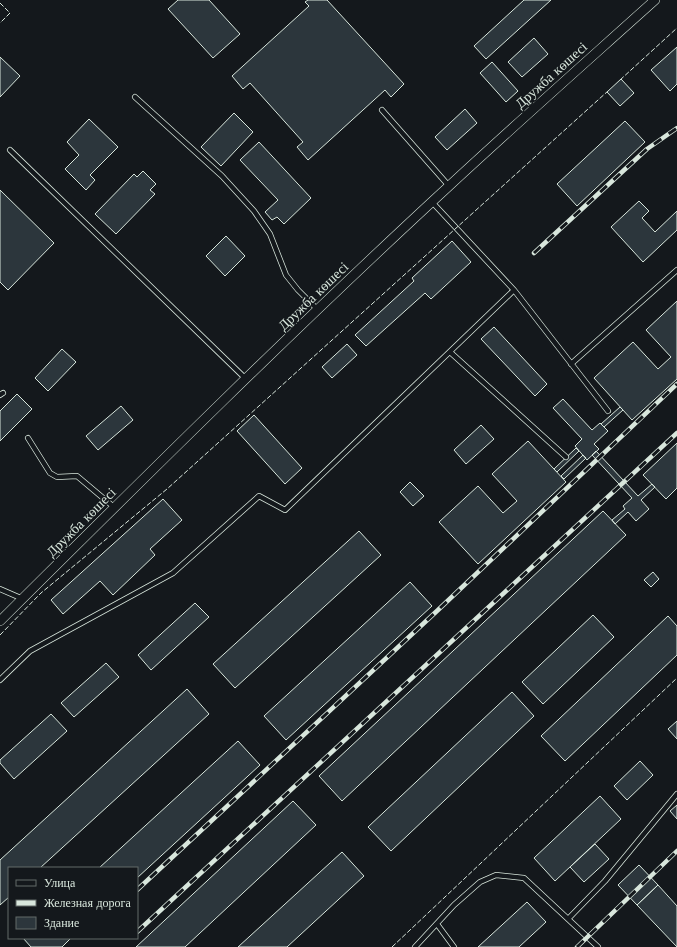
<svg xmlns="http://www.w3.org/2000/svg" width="677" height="947" font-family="'Libre Baskerville',serif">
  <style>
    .building { fill: #2c363c; stroke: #d8e6dc }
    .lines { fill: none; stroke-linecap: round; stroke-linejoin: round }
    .service-casing { stroke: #d8e6dc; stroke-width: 6 }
    .minor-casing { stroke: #d8e6dc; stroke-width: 10 }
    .service { stroke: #14181c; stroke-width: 4.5 }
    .minor { stroke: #14181c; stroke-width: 9 }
    .rail-casing { stroke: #d8e6dc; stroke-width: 4.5 }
    .rail { stroke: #14181c; stroke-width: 3; stroke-dasharray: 9; stroke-linecap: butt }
    .fence { stroke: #d8e6dc; stroke-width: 1; stroke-dasharray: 5 2; stroke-linecap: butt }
    .labels { text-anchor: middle; stroke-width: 3; stroke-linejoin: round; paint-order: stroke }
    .street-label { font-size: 14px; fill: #d8e6dc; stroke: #14181c }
  </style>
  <rect width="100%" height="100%" fill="#14181c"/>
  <path class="building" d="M 178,0 L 209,0 L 240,34 L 213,58 L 168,9 Z
    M 308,0 L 327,0 L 404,84 L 391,97 L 385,90 L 308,160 L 297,147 L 303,142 L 250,83 L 243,89 L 232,76 L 309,6 L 305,2 Z
    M 524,0 L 551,0 L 486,59 L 474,46 Z
    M 534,38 L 548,54 L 522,77 L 508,62 Z
    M 677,47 L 677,84 L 670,91 L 651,70 Z
    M 0,57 L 20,76 L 0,97 Z
    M 492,62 L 518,91 L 506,102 L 480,73 Z
    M 621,79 L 634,93 L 620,106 L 607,92 Z
    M 465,109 L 477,123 L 447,150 L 435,137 Z
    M 234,113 L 253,132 L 221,166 L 201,147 Z
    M 89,119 L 118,147 L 90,175 L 95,180 L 86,190 L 65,169 L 79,155 L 67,142 Z
    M 625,121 L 645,142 L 577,206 L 557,184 Z
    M 259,142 L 311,198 L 284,224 L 277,217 L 272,220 L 265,212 L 278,200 L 240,160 Z
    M 143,171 L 156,184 L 150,190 L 155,194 L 116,234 L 95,214 L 134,174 L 137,177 Z
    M 0,190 L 54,243 L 8,290 L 0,282 Z
    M 639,201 L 649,211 L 642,218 L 655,232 L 677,211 L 677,230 L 643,262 L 611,227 Z
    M 226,236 L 245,256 L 225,276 L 206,256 Z
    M 452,241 L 471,262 L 431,299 L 425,293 L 366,346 L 355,335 L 414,281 L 412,278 Z
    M 677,301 L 677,379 L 632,420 L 594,378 L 633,342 L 658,369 L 671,357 L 646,330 Z
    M 494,327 L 547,384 L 535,396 L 481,339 Z
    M 347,344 L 357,355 L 332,378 L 322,367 Z
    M 62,349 L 76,362 L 48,391 L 35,378 Z
    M 17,394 L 32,409 L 0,441 L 0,411 Z
    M 563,399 L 592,430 L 600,423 L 608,431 L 594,444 L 599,449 L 587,460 L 575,446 L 582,439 L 553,408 Z
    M 121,406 L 133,420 L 98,450 L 86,436 Z
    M 620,407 L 623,410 L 604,427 L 601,424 Z
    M 254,415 L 302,468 L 285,484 L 237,431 Z
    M 481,425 L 494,439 L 466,464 L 454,450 Z
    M 528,441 L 566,482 L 478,564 L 439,522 L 478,486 L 503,513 L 517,501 L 492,474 Z
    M 677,443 L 677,488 L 666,499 L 643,475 Z
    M 576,448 L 579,451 L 557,472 L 554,469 Z
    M 596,451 L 638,496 L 652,484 L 655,487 L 641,500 L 649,509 L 636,521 L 628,512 L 615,524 L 612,520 L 625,509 L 623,506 L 632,498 L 592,455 Z
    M 583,455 L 586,458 L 564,479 L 561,476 Z
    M 410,482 L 424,496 L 413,506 L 400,492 Z
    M 163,499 L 182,520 L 150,549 L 155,555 L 113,595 L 100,581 L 63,614 L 51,600 Z
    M 603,511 L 626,535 L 342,801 L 319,776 Z
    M 359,531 L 381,555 L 235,688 L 213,664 Z
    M 653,572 L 659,579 L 651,587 L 644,580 Z
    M 410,582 L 432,606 L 286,740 L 264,716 Z
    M 195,603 L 209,617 L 151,670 L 138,655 Z
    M 593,615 L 614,637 L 543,704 L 522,682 Z
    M 668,616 L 677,626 L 677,655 L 565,761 L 541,736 Z
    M 106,663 L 119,677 L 74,717 L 61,703 Z
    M 187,689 L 209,714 L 40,868 L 9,868 L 9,897 L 0,905 L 0,860 Z
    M 512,692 L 534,716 L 391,851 L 368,827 Z
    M 51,714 L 67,731 L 14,779 L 0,763 L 0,760 Z
    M 677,721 L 677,739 L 668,729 Z
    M 238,741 L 260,765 L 137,878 L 137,868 L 99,868 Z
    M 640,761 L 653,775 L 627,800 L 614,786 Z
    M 600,796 L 621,819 L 555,881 L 534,858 Z
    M 293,801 L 316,825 L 185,947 L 136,947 Z
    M 677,805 L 677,819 L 670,811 Z
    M 595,844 L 609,859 L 584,882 L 570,867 Z
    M 342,852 L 364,876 L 287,947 L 238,947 Z
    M 639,865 L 658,885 L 637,905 L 618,885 Z
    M 658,885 L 677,906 L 677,947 L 637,905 Z
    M 527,902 L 546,922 L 519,947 L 478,947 Z
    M 23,938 L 71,938 L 62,947 L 31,947 Z"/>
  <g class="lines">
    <defs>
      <path id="service" d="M 135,97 L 222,176 L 254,211 L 270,234 L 286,275 L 298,290 L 318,310
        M 382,110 L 449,186
        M 10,150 L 246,379
        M 432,202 L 514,290 L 608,411
        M 450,352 L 566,457
        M 571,364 L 677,270
        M 0,395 L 3,393
        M 28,438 L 50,473 L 57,477 L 77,476 L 115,508
        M 0,589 L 23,599
        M 0,680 L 30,651 L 173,573 L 259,496 L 285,510 L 514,290
        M 568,919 L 605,881 L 677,794
        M 437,924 L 454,947
        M 415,947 L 454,905 L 480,882 L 496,875 L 524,878 L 598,947"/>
      <path id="minor" d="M 0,621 C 148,474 296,327 449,186 C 517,123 586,62 655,0"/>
    </defs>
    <use href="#service" class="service-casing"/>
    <use href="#minor" class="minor-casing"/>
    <use href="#service" class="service"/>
    <use href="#minor" class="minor"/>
    <defs>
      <path id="rail" d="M 534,253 L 647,149 L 677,128
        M 137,890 L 438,610 L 677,384
        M 137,932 L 677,433
        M 577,947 L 677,851"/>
    </defs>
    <use href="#rail" class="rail-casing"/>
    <use href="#rail" class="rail"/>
    <path class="fence" d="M 0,3 L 10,13 L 0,23
      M 620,80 L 677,28
      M 0,635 L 41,593 L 167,489 L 608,91
      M 392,947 L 677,678"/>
  </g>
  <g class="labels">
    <g class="street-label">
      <text transform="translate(551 75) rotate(-42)" y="5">Дружба көшесі</text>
      <text transform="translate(313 296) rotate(-44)" y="5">Дружба көшесі</text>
      <text transform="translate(81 522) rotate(-45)" y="5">Дружба көшесі</text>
    </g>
  </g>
  <rect x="8" y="867" width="130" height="72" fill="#14181c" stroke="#626a69"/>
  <rect x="16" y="880" width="20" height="6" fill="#14181c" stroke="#626a69"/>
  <text x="44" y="887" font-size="12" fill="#d8e6dc">Улица</text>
  <rect x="16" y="900" width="20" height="6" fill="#d8e6dc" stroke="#626a69"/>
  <text x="44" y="907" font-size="12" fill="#d8e6dc">Железная дорога</text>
  <rect x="16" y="917" width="20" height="12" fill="#2c363c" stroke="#626a69"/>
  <text x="44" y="927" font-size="12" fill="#d8e6dc">Здание</text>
</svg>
